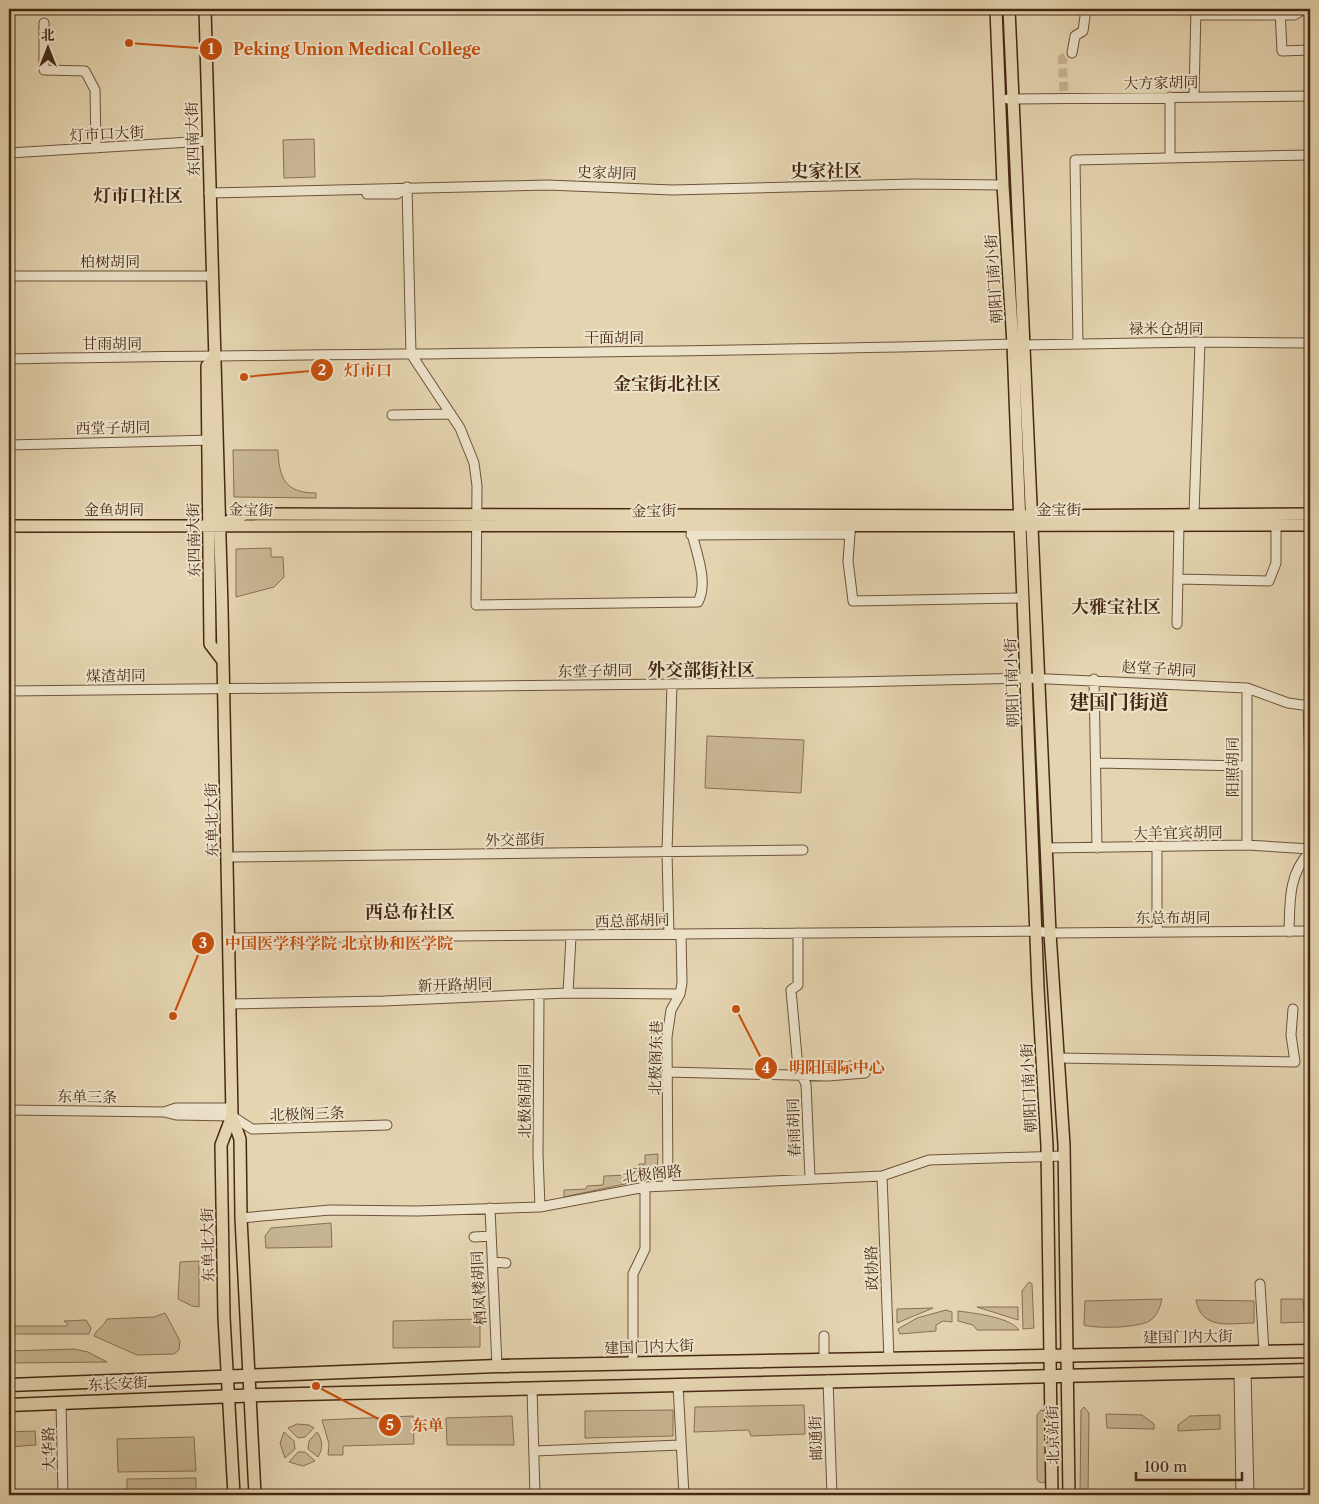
<svg xmlns="http://www.w3.org/2000/svg" width="1319" height="1504" font-family="'Libre Caslon Text','Noto Serif SC',serif">
  <style>
    .green { fill: #c9b794; stroke: #887054 }
    .lines { fill: none; stroke-linecap: round; stroke-linejoin: round }
    .minor-tunnel { stroke: #c5b290; stroke-width: 9; stroke-dasharray: 9 4.5; stroke-linecap: butt }
    .minor-casing { stroke: #6e533a; stroke-width: 11 }
    .major-casing { stroke: #472813; stroke-width: 14 }
    .highway-casing { stroke: #472813; stroke-width: 15 }
    .minor { stroke: #ede3cb; stroke-width: 9 }
    .major { stroke: #e4d4af; stroke-width: 11 }
    .highway { stroke: #e4d4af; stroke-width: 12 }
    .labels { text-anchor: middle; stroke-width: 4; stroke-linejoin: round; paint-order: stroke }
    .street-label { font-size: 15px; fill: #472813; stroke: #ede3cb }
    .quarter-label { font-size: 18px; font-weight: bold; fill: #472813; stroke: #ede3cb }
    .district-label { font-size: 20px; font-weight: bold; fill: #472813; stroke: #ede3cb }
    .leader { fill: none; stroke: #c84f0d; stroke-width: 2 }
    .callout-dot { fill: #c84f0d; stroke: #ede3cb; stroke-width: 2 }
    .mark-label { font-size: 15px; text-anchor: middle; font-weight: bold; fill: #fff }
    .callout-label { font-size: 16px; text-anchor: middle; font-weight: bold; fill: #c84f0d; stroke: #ede3cb; stroke-width: 4; stroke-linejoin: round; paint-order: stroke }
  </style>
  <rect width="100%" height="100%" fill="#e4d4af"/>
  <filter id="stains"><feTurbulence type="fractalNoise" baseFrequency=".004" numOctaves="4"/><feColorMatrix values="0 0 0 0 .2 0 0 0 0 .09 0 0 0 0 .02 0 0 0 .5 -.17"/></filter>
  <radialGradient id="worn" r=".72"><stop offset=".6" stop-color="#630" stop-opacity="0"/><stop offset="1" stop-color="#630" stop-opacity=".3"/></radialGradient>
  <path class="green" d="M 314,139 L 315,177 L 284,178 L 283,140 Z
    M 233,450 L 278,450 C 279,478 285,493 316,493 L 316,498 L 234,497 Z
    M 271,548 L 271,557 L 283,557 L 284,577 L 274,587 L 236,597 L 236,549 Z
    M 707,736 L 804,740 L 801,793 L 705,788 Z
    M 658,1154 L 657,1177 L 564,1197 L 564,1190 L 586,1189 L 587,1186 L 603,1185 L 604,1176 L 630,1175 L 630,1168 L 639,1169 L 639,1164 L 645,1164 L 645,1155 Z
    M 331,1223 L 332,1247 L 266,1248 L 265,1236 L 271,1228 Z
    M 199,1261 L 199,1307 L 192,1306 L 178,1299 L 180,1262 Z
    M 1029,1282 L 1032,1284 L 1034,1328 L 1023,1329 L 1022,1291 Z
    M 1162,1299 C 1160,1307 1158,1314 1151,1320 C 1140,1328 1098,1329 1084,1325 L 1085,1301 Z
    M 1281,1299 L 1303,1299 L 1305,1322 L 1281,1323 Z
    M 1196,1300 L 1254,1301 L 1254,1323 C 1230,1323 1202,1331 1196,1300 Z
    M 977,1307 L 1018,1307 L 1018,1320 Z
    M 933,1308 L 897,1323 L 897,1309 Z
    M 946,1310 L 952,1312 L 952,1322 L 943,1321 L 936,1325 L 936,1331 L 900,1334 L 898,1329 L 917,1318 Z
    M 958,1311 C 973,1313 1010,1317 1019,1330 L 977,1330 L 973,1325 L 958,1321 Z
    M 165,1313 L 180,1341 L 179,1350 L 174,1354 L 137,1355 L 94,1336 C 97,1328 103,1328 107,1319 L 154,1317 Z
    M 480,1319 L 480,1347 L 393,1348 L 393,1321 Z
    M 86,1320 L 91,1328 L 89,1334 L 9,1334 L 9,1326 L 66,1326 L 68,1324 L 64,1321 Z
    M 74,1349 L 88,1352 L 107,1362 L 9,1363 L 9,1351 Z
    M 804,1405 L 805,1434 L 751,1436 L 749,1430 L 694,1432 L 695,1407 Z
    M 1084,1407 L 1089,1413 L 1088,1495 L 1080,1495 L 1081,1410 Z
    M 673,1410 L 673,1436 L 585,1438 L 585,1411 Z
    M 1041,1410 L 1045,1411 L 1046,1416 L 1046,1480 L 1044,1483 L 1039,1482 L 1037,1479 L 1037,1415 Z
    M 1106,1414 L 1142,1415 L 1154,1424 L 1154,1429 L 1107,1428 Z
    M 1220,1415 L 1220,1429 L 1178,1431 L 1178,1425 L 1190,1416 Z
    M 413,1416 L 414,1444 L 343,1446 L 343,1455 L 328,1455 L 329,1444 L 322,1420 Z
    M 512,1416 L 514,1445 L 447,1445 L 446,1418 Z
    M 297,1424 L 309,1425 L 314,1428 L 305,1437 L 298,1438 L 288,1428 Z
    M 35,1431 L 36,1445 L 9,1447 L 9,1432 Z
    M 284,1432 L 294,1441 L 295,1449 L 285,1458 L 280,1443 Z
    M 317,1432 C 323,1440 323,1449 318,1457 L 308,1449 L 309,1441 Z
    M 194,1437 L 196,1471 L 118,1472 L 117,1439 Z
    M 298,1452 L 305,1452 L 315,1461 L 303,1466 L 289,1462 Z
    M 196,1478 L 196,1495 L 127,1495 L 127,1479 Z"/>
  <g class="lines">
    <path class="minor-tunnel" d="M 1064,91 L 1062,59 L 1072,53"/>
    <defs>
      <path id="minor" d="M 1280,9 L 1282,51 L 1310,50
        M 1196,15 L 1294,15 L 1305,9
        M 44,23 L 44,70 L 85,71 L 95,90 L 96,148
        M 1072,53 L 1075,36 L 1083,31 L 1086,9
        M 1194,96 L 1196,9
        M 1170,97 L 1170,158
        M 1008,99 L 1310,96
        M 9,153 L 207,141
        M 407,187 L 411,354 L 460,428 L 474,463 L 477,486 L 476,605 L 698,602 C 710,580 693,545 689,521
        M 209,193 L 547,185 L 672,190 L 914,184 L 1003,185
        M 367,194 L 397,194 L 407,187
        M 9,276 L 212,276
        M 1078,344 L 1075,160 L 1310,155
        M 1023,345 L 1200,342 L 1310,343
        M 9,359 C 344,353 678,354 1013,344
        M 392,415 L 451,414
        M 9,445 L 213,440
        M 1194,514 L 1200,342
        M 851,520 L 848,561 L 853,601 L 1023,598
        M 691,535 L 850,534
        M 1178,579 L 1269,581 L 1276,563 L 1276,525
        M 1177,624 L 1179,525
        M 1094,679 L 1097,848
        M 9,691 L 850,682 L 1026,678 L 1247,688 L 1288,703 L 1310,706
        M 1308,706 L 1310,764
        M 1096,763 L 1247,766
        M 1247,845 L 1247,688
        M 1047,848 L 1247,845 L 1310,849
        M 227,857 L 803,850
        M 1157,931 L 1157,847
        M 1289,932 C 1290,902 1288,874 1310,852
        M 798,933 L 798,985 L 791,990 L 798,1068 L 806,1084 L 810,1178
        M 669,934 L 667,852 L 672,684
        M 229,938 L 1036,931 L 1050,933 L 1310,931
        M 568,993 L 571,937
        M 539,996 L 538,1155 L 540,1207
        M 230,1004 L 384,1001 L 568,993 L 680,994
        M 1058,1058 L 1295,1062 L 1291,1035 L 1293,1009
        M 668,1072 L 828,1076 L 865,1073
        M 9,1110 L 164,1112 L 176,1108 L 232,1108
        M 164,1112 L 176,1115 L 232,1116 L 252,1129 L 387,1125
        M 882,1176 L 889,1359
        M 668,1185 L 667,1037 L 671,1010 L 680,994 L 682,983 L 681,934
        M 490,1208 L 497,1366
        M 241,1218 L 330,1210 L 417,1211 L 540,1207 L 645,1187 L 882,1176 L 929,1160 L 1064,1156
        M 474,1237 L 491,1236
        M 492,1262 L 506,1263
        M 1260,1284 L 1264,1352
        M 824,1336 L 824,1360
        M 633,1364 L 633,1274 L 645,1249 L 645,1187
        M 1239,1371 L 1241,1495
        M 1246,1371 L 1249,1495
        M 828,1380 L 832,1495
        M 678,1385 L 684,1495
        M 532,1389 L 535,1495
        M 61,1403 L 63,1495
        M 535,1451 L 680,1445"/>
      <path id="major" d="M 205,9 L 222,608 L 232,1116 L 240,1139 L 241,1218 L 255,1495
        M 996,9 L 1003,185 L 1013,344 L 1038,988 L 1047,1146 L 1052,1495
        M 1009,9 L 1050,933 L 1064,1145 L 1069,1495
        M 215,357 L 207,366 L 210,644 L 223,661
        M 222,524 L 245,514 L 1018,516 L 1310,514
        M 9,526 L 1310,525
        M 232,1116 L 221,1145 L 224,1317 L 234,1495"/>
      <path id="highway" d="M 9,1385 L 497,1366 L 1310,1351
        M 9,1405 L 261,1395 L 1310,1370"/>
    </defs>
    <use href="#minor" class="minor-casing"/>
    <use href="#major" class="major-casing"/>
    <use href="#highway" class="highway-casing"/>
    <use href="#minor" class="minor"/>
    <use href="#major" class="major"/>
    <use href="#highway" class="highway"/>
  </g>
  <g class="labels">
    <g class="street-label">
      <text transform="translate(1161 83) rotate(-1)" y="5">大方家胡同</text>
      <text transform="translate(107 134) rotate(-3)" y="5">灯市口大街</text>
      <text transform="translate(193 139) rotate(-92)" y="5">东四南大街</text>
      <text transform="translate(607 173) rotate(2)" y="5">史家胡同</text>
      <text x="110" y="267">柏树胡同</text>
      <text transform="translate(994 279) rotate(-94)" y="5">朝阳门南小街</text>
      <text x="1166" y="334">禄米仓胡同</text>
      <text x="614" y="343">干面胡同</text>
      <text x="112" y="349">甘雨胡同</text>
      <text transform="translate(113 428) rotate(-1)" y="5">西堂子胡同</text>
      <text x="114" y="515">金鱼胡同</text>
      <text transform="translate(251 510) rotate(2)" y="5">金宝街</text>
      <text x="1059" y="515">金宝街</text>
      <text transform="translate(654 511) rotate(-1)" y="5">金宝街</text>
      <text transform="translate(194 540) rotate(-91)" y="5">东四南大街</text>
      <text transform="translate(1159 669) rotate(3)" y="5">赵堂子胡同</text>
      <text transform="translate(595 671) rotate(-1)" y="5">东堂子胡同</text>
      <text transform="translate(116 676) rotate(-1)" y="5">煤渣胡同</text>
      <text transform="translate(1012 683) rotate(-92)" y="5">朝阳门南小街</text>
      <text transform="translate(1233 767) rotate(-90)" y="5">阳照胡同</text>
      <text transform="translate(212 820) rotate(-91)" y="5">东单北大街</text>
      <text transform="translate(1178 833) rotate(-1)" y="5">大羊宜宾胡同</text>
      <text transform="translate(515 840) rotate(-1)" y="5">外交部街</text>
      <text x="1173" y="923">东总布胡同</text>
      <text transform="translate(632 921) rotate(-2)" y="5">西总部胡同</text>
      <text transform="translate(455 985) rotate(-2)" y="5">新开路胡同</text>
      <text transform="translate(656 1058) rotate(-89)" y="5">北极阁东巷</text>
      <text transform="translate(1029 1088) rotate(-93)" y="5">朝阳门南小街</text>
      <text transform="translate(87 1097) rotate(1)" y="5">东单三条</text>
      <text transform="translate(525 1101) rotate(-90)" y="5">北极阁胡同</text>
      <text transform="translate(307 1114) rotate(-2)" y="5">北极阁三条</text>
      <text transform="translate(794 1128) rotate(-92)" y="5">春雨胡同</text>
      <text transform="translate(652 1174) rotate(-6)" y="5">北极阁路</text>
      <text transform="translate(208 1245) rotate(-91)" y="5">东单北大街</text>
      <text transform="translate(872 1268) rotate(-92)" y="5">政协路</text>
      <text transform="translate(479 1288) rotate(-93)" y="5">栖凤楼胡同</text>
      <text transform="translate(1188 1337) rotate(-1)" y="5">建国门内大街</text>
      <text transform="translate(649 1347) rotate(-2)" y="5">建国门内大街</text>
      <text transform="translate(118 1384) rotate(-3)" y="5">东长安街</text>
      <text transform="translate(1053 1435) rotate(-91)" y="5">北京站街</text>
      <text transform="translate(816 1438) rotate(-92)" y="5">邮通街</text>
      <text transform="translate(49 1449) rotate(-91)" y="5">大华路</text>
    </g>
    <g class="quarter-label">
      <text x="826" y="177">史家社区</text>
      <text x="138" y="202">灯市口社区</text>
      <text x="667" y="390">金宝街北社区</text>
      <text x="1116" y="613">大雅宝社区</text>
      <text x="701" y="676">外交部街社区</text>
      <text x="410" y="918">西总布社区</text>
    </g>
    <g class="district-label">
      <text x="1119" y="709">建国门街道</text>
    </g>
  </g>
  <path class="leader" d="M129 43L211 49M244 377L322 370M173 1016L203 943M736 1009L766 1068M316 1386L390 1425"/>
  <g class="callout-dot">
    <circle cx="129" cy="43" r="5"/>
    <circle cx="244" cy="377" r="5"/>
    <circle cx="173" cy="1016" r="5"/>
    <circle cx="736" cy="1009" r="5"/>
    <circle cx="316" cy="1386" r="5"/>
    <circle cx="211" cy="49" r="12"/>
    <circle cx="322" cy="370" r="12"/>
    <circle cx="203" cy="943" r="12"/>
    <circle cx="766" cy="1068" r="12"/>
    <circle cx="390" cy="1425" r="12"/>
  </g>
  <g class="mark-label">
    <text x="211" y="54">1</text>
    <text x="322" y="375">2</text>
    <text x="203" y="948">3</text>
    <text x="766" y="1073">4</text>
    <text x="390" y="1430">5</text>
  </g>
  <g class="callout-label">
    <text x="357" y="55">Peking Union Medical College</text>
    <text x="368" y="376">灯市口</text>
    <text x="339" y="949">中国医学科学院 北京协和医学院</text>
    <text x="837" y="1073">明阳国际中心</text>
    <text x="428" y="1431">东单</text>
  </g>
  <rect width="1319" height="1504" fill="none" stroke="#e4d4af" stroke-width="30"/>
  <rect x="10" y="10" width="1299" height="1484" fill="none" stroke="#472813" stroke-width="2.5"/>
  <rect x="15" y="15" width="1289" height="1474" fill="none" stroke="#472813"/>
  <g transform="translate(48 48)" stroke="#ede3cb" stroke-width="4" paint-order="stroke">
  <path d="M0-4L9 19L0 12L-9 19Z" fill="#472813"/>
  <text y="-8" font-size="14" font-weight="bold" text-anchor="middle" fill="#472813">北</text>
  </g>
  <path d="M1136 1472v8h106v-8" fill="none" stroke="#472813" stroke-width="2.5"/>
  <text x="1144" y="1472" font-size="15" fill="#472813" stroke="#ede3cb" stroke-width="4" paint-order="stroke">100 m</text>
  <rect width="100%" height="100%" filter="url(#stains)"/>
  <rect width="100%" height="100%" fill="url(#worn)"/>
</svg>
